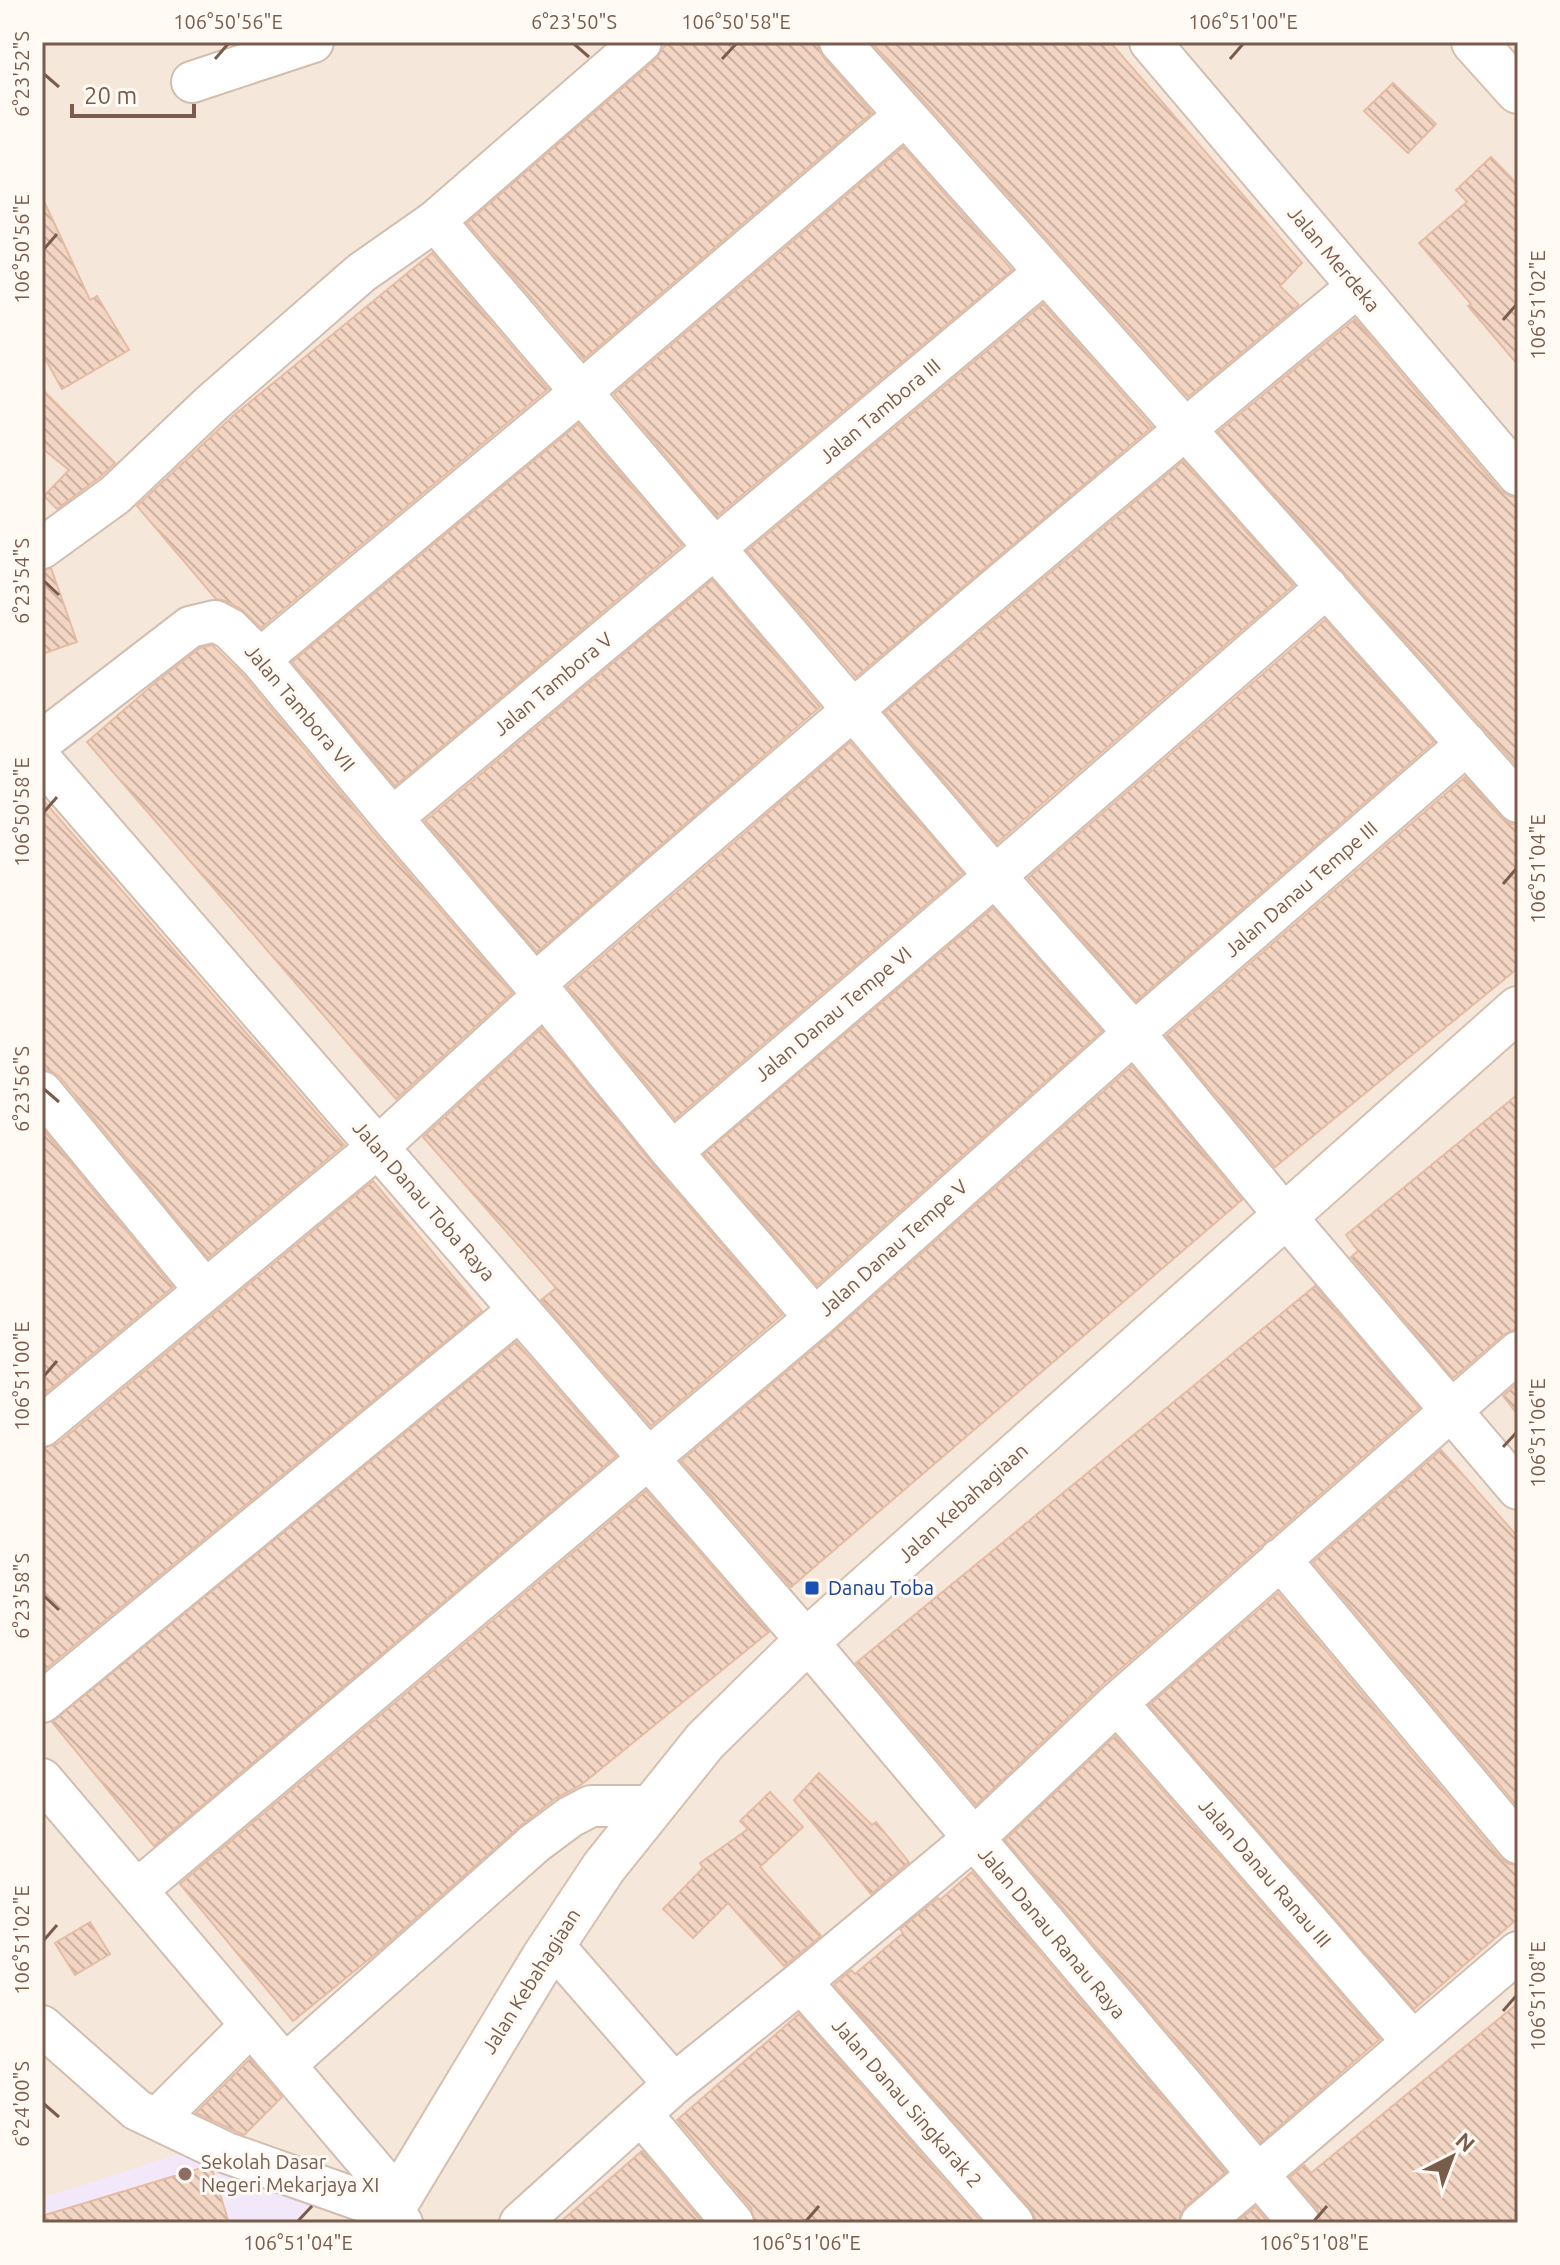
<svg xmlns="http://www.w3.org/2000/svg" width="1560" height="2265" font-family="Ubuntu,sans-serif">
  <style>
    .residential { fill: #f5e8da }
    .education { fill: #f3e8fa }
    .building { fill: url(#building-back-hatch); stroke: #e6bba3; stroke-width: 2 }
    .lines { fill: none; stroke-linecap: round; stroke-linejoin: round }
    .street-casing { stroke: #d1beb0; stroke-width: 44 }
    .secondary-casing { stroke: #d6c0b0; stroke-width: 48 }
    .street { stroke: #fff; stroke-width: 40 }
    .secondary { stroke: #fff; stroke-width: 44 }
    .ticks { fill: none; stroke: #7a5c4d; stroke-width: 3 }
    .transit-dot { fill: #1a4fb4; stroke: #fffaf3; stroke-width: 3 }
    .education-dot { fill: #8d6e63; stroke: #fffaf3; stroke-width: 3 }
    .labels { text-anchor: middle; stroke-width: 6; stroke-linejoin: round; paint-order: stroke }
    .street-label { font-size: 20px; fill: #7a5c4d; stroke: #fffaf3 }
    .transit-label { font-size: 20px; fill: #164399; stroke: #fffaf3; text-anchor: start }
    .education-label { font-size: 20px; fill: #785e54; stroke: #fffaf3; text-anchor: start }
    .neatline { fill: none; stroke: #7a5c4d; stroke-width: 3 }
    .ticks-label { font-size: 20px; text-anchor: middle; fill: #7a5c4d }
  </style>
  <defs>
    <pattern id="building-back-hatch" width="6" height="6" patternUnits="userSpaceOnUse" patternTransform="scale(2)"><rect width="6" height="6" fill="#f3d5c3"/><path d="M-1 5l2 2M0 0l6 6M5-1l2 2" fill="none" stroke="#cab0a1"/></pattern>
  </defs>
  <rect width="100%" height="100%" fill="#fdf6ec"/>
  <path class="residential" d="M 42,42 L 1518,42 L 1518,2223 L 42,2223 Z"/>
  <path class="education" d="M 195,2149 L 317,2203 L 297,2223 L 42,2223 L 42,2198 Z"/>
  <path class="building" d="M 670,42 L 818,42 L 818,47 L 823,57 L 872,113 L 584,359 L 467,223 L 656,59 L 663,48 Z
    M 871,42 L 1110,42 L 1302,263 L 1280,286 L 1299,305 L 1188,397 Z
    M 1393,83 L 1436,124 L 1408,153 L 1364,111 Z
    M 903,147 L 1012,270 L 717,516 L 614,394 Z
    M 1491,157 L 1518,185 L 1518,365 L 1468,306 L 1471,304 L 1419,243 L 1467,202 L 1456,190 Z
    M 42,197 L 90,300 L 97,296 L 129,350 L 62,389 L 42,353 Z
    M 432,253 L 548,389 L 261,628 L 241,609 L 226,601 L 216,599 L 137,506 L 233,416 Z
    M 1043,304 L 1152,427 L 856,677 L 747,551 Z
    M 1355,319 L 1500,490 L 1510,496 L 1518,498 L 1518,767 L 1218,432 Z
    M 42,389 L 115,463 L 100,477 L 57,509 L 44,496 L 69,470 L 42,448 Z
    M 578,424 L 682,545 L 395,786 L 292,662 Z
    M 1183,461 L 1294,585 L 997,843 L 885,712 Z
    M 51,568 L 77,642 L 42,654 L 42,571 Z
    M 712,580 L 820,707 L 537,952 L 425,821 Z
    M 1325,620 L 1434,742 L 1136,1001 L 1028,878 Z
    M 212,645 L 243,675 L 374,833 L 512,993 L 396,1099 L 87,742 L 156,682 L 200,648 Z
    M 850,742 L 963,873 L 675,1119 L 567,987 Z
    M 1465,777 L 1501,817 L 1510,824 L 1518,824 L 1518,968 L 1275,1167 L 1166,1036 Z
    M 42,799 L 344,1145 L 208,1258 L 60,1077 L 51,1071 L 42,1070 Z
    M 993,908 L 1102,1031 L 817,1285 L 704,1154 Z
    M 542,1028 L 655,1167 L 782,1315 L 651,1426 L 541,1300 L 556,1288 L 423,1137 Z
    M 1132,1066 L 1242,1200 L 791,1587 L 681,1461 L 830,1335 Z
    M 1518,1094 L 1518,1330 L 1513,1330 L 1503,1335 L 1453,1378 L 1351,1257 L 1358,1251 L 1346,1235 Z
    M 42,1128 L 173,1287 L 42,1396 Z
    M 373,1181 L 482,1311 L 42,1672 L 42,1448 L 57,1444 Z
    M 1315,1286 L 1419,1408 L 1101,1686 L 976,1805 L 856,1663 Z
    M 516,1342 L 616,1456 L 154,1846 L 52,1722 Z
    M 1518,1383 L 1518,1415 L 1503,1396 Z
    M 1441,1450 L 1518,1537 L 1518,1807 L 1313,1562 Z
    M 646,1491 L 769,1632 L 581,1785 L 556,1798 L 520,1826 L 374,1955 L 293,2021 L 180,1884 Z
    M 1278,1593 L 1500,1858 L 1509,1864 L 1518,1865 L 1518,1918 L 1414,2009 L 1149,1705 Z
    M 1115,1736 L 1380,2039 L 1261,2142 L 1005,1840 Z
    M 819,1773 L 872,1825 L 876,1822 L 909,1862 L 871,1894 L 794,1800 Z
    M 770,1792 L 803,1827 L 760,1867 L 821,1936 L 784,1966 L 728,1903 L 693,1938 L 663,1909 L 703,1868 L 700,1863 L 748,1829 L 740,1821 Z
    M 972,1872 L 1226,2172 L 1186,2206 L 1180,2215 L 1179,2223 L 1035,2223 L 1035,2218 L 1030,2208 L 834,1985 L 851,1970 L 855,1974 L 903,1933 L 900,1929 L 938,1898 L 940,1900 Z
    M 90,1922 L 110,1954 L 75,1975 L 55,1943 Z
    M 1518,2003 L 1518,2223 L 1321,2223 L 1317,2208 L 1290,2177 L 1304,2165 L 1311,2173 Z
    M 799,2014 L 982,2223 L 755,2223 L 751,2208 L 677,2120 Z
    M 250,2059 L 282,2097 L 244,2135 L 196,2113 Z
    M 642,2151 L 703,2223 L 559,2223 Z
    M 204,2167 L 213,2172 L 229,2223 L 46,2223 L 45,2215 Z
    M 1255,2207 L 1269,2223 L 1236,2223 Z"/>
  <g class="lines">
    <defs>
      <path id="street" d="M 840,42 L 1518,802
        M 1150,42 L 1518,475
        M 192,82 L 313,42
        M 435,221 L 995,876 L 1134,1033 L 1286,1217 L 1518,1489
        M 42,548 L 115,495 L 212,403 L 361,273 L 435,221 L 641,42
        M 260,659 L 581,392 L 905,115
        M 42,741 L 190,627 L 215,621 L 230,629 L 260,659 L 392,818 L 544,995 L 672,1152 L 815,1318
        M 42,761 L 807,1641 L 1299,2223
        M 392,818 L 1045,272
        M 535,984 C 806,748 1080,515 1357,287
        M 42,1092 L 205,1290
        M 672,1152 L 995,876 L 1327,587
        M 42,1426 L 378,1147 L 544,995
        M 1280,1559 L 1518,1843
        M 42,1702 L 519,1310
        M 1117,1703 L 1413,2042
        M 42,1779 L 397,2197
        M 137,1890 L 815,1318 L 1134,1033 L 1467,744
        M 552,1944 L 674,2084
        M 801,1982 L 1013,2223
        M 42,2026 L 137,2110 L 227,2153 L 391,2211 L 402,2223
        M 285,2065 L 535,1843 L 570,1817 L 591,1806 L 652,1806
        M 642,2115 L 733,2223
        M 157,2119 L 251,2025
        M 520,2223 L 674,2084 L 801,1982 L 973,1839 L 1117,1703 L 1518,1352
        M 1201,2223 L 1518,1952"/>
      <path id="secondary" d="M 1474,42 L 1518,91
        M 379,2223 L 391,2211 L 543,1959 L 604,1867 L 705,1741 L 807,1641 L 1518,1009"/>
    </defs>
    <use href="#street" class="street-casing"/>
    <use href="#secondary" class="secondary-casing"/>
    <use href="#street" class="street"/>
    <use href="#secondary" class="secondary"/>
  </g>
  <path class="ticks" d="M 574,44 L 589,57M 215,59 L 228,44M 722,59 L 736,44M 1230,59 L 1243,44M 44,74 L 59,87M 44,249 L 57,234M 1503,320 L 1516,305M 44,581 L 59,595M 44,812 L 57,797M 1503,884 L 1516,869M 44,1089 L 59,1102M 44,1376 L 57,1361M 1503,1447 L 1516,1433M 44,1596 L 59,1610M 44,1940 L 57,1925M 1503,2011 L 1516,1996M 44,2104 L 59,2117M 298,2221 L 312,2206M 806,2221 L 819,2206M 1314,2221 L 1327,2206"/>
  <rect class="transit-dot" x="804" y="1580" width="16" height="16" rx="4"/>
  <circle class="education-dot" cx="185" cy="2174" r="8"/>
  <g class="labels">
    <g class="street-label">
      <text transform="translate(1334 259) rotate(50)" y="7">Jalan Merdeka</text>
      <text transform="translate(880 411) rotate(-40)" y="7">Jalan Tambora III</text>
      <text transform="translate(553 684) rotate(-40)" y="7">Jalan Tambora V</text>
      <text transform="translate(300 708) rotate(50)" y="7">Jalan Tambora VII</text>
      <text transform="translate(1301 889) rotate(-41)" y="7">Jalan Danau Tempe III</text>
      <text transform="translate(833 1014) rotate(-40)" y="7">Jalan Danau Tempe VI</text>
      <text transform="translate(424 1201) rotate(49)" y="7">Jalan Danau Toba Raya</text>
      <text transform="translate(893 1248) rotate(-42)" y="7">Jalan Danau Tempe V</text>
      <text transform="translate(963 1503) rotate(-42)" y="7">Jalan Kebahagiaan</text>
      <text transform="translate(1265 1873) rotate(49)" y="7">Jalan Danau Ranau III</text>
      <text transform="translate(1052 1933) rotate(50)" y="7">Jalan Danau Ranau Raya</text>
      <text transform="translate(531 1981) rotate(-58)" y="7">Jalan Kebahagiaan</text>
      <text transform="translate(907 2103) rotate(49)" y="7">Jalan Danau Singkarak 2</text>
    </g>
    <g class="transit-label">
      <text x="828" y="1595">Danau Toba</text>
    </g>
    <g class="education-label">
      <text x="201" y="2169">Sekolah Dasar<tspan x="201" dy="23">Negeri Mekarjaya XI</tspan></text>
    </g>
  </g>
  <rect width="1560" height="2265" fill="none" stroke="#fffaf3" stroke-width="88"/>
  <g transform="translate(1452 2157) rotate(42)" stroke="#fffaf3" stroke-width="6" paint-order="stroke">
  <path d="M0-6L14 30L0 20L-14 30Z" fill="#7a5c4d"/>
  <text y="-12" font-size="22" font-weight="bold" text-anchor="middle" fill="#7a5c4d">N</text>
  </g>
  <path d="M72 104v12h122v-12" fill="none" stroke="#7a5c4d" stroke-width="4"/>
  <text x="84" y="104" font-size="24" fill="#7a5c4d" stroke="#fffaf3" stroke-width="6" paint-order="stroke">20 m</text>
  <rect x="44" y="44" width="1472" height="2177" class="neatline"/>
  <g class="ticks-label">
    <text x="228" y="29">106°50'56"E</text>
    <text x="574" y="29">6°23'50"S</text>
    <text x="736" y="29">106°50'58"E</text>
    <text x="1243" y="29">106°51'00"E</text>
    <text transform="translate(22 74) rotate(-90)" y="7">6°23'52"S</text>
    <text transform="translate(22 249) rotate(-90)" y="7">106°50'56"E</text>
    <text transform="translate(1538 305) rotate(-90)" y="7">106°51'02"E</text>
    <text transform="translate(22 581) rotate(-90)" y="7">6°23'54"S</text>
    <text transform="translate(22 812) rotate(-90)" y="7">106°50'58"E</text>
    <text transform="translate(1538 869) rotate(-90)" y="7">106°51'04"E</text>
    <text transform="translate(22 1089) rotate(-90)" y="7">6°23'56"S</text>
    <text transform="translate(22 1376) rotate(-90)" y="7">106°51'00"E</text>
    <text transform="translate(1538 1433) rotate(-90)" y="7">106°51'06"E</text>
    <text transform="translate(22 1596) rotate(-90)" y="7">6°23'58"S</text>
    <text transform="translate(22 1940) rotate(-90)" y="7">106°51'02"E</text>
    <text transform="translate(1538 1996) rotate(-90)" y="7">106°51'08"E</text>
    <text transform="translate(22 2104) rotate(-90)" y="7">6°24'00"S</text>
    <text x="298" y="2250">106°51'04"E</text>
    <text x="806" y="2250">106°51'06"E</text>
    <text x="1314" y="2250">106°51'08"E</text>
  </g>
</svg>
